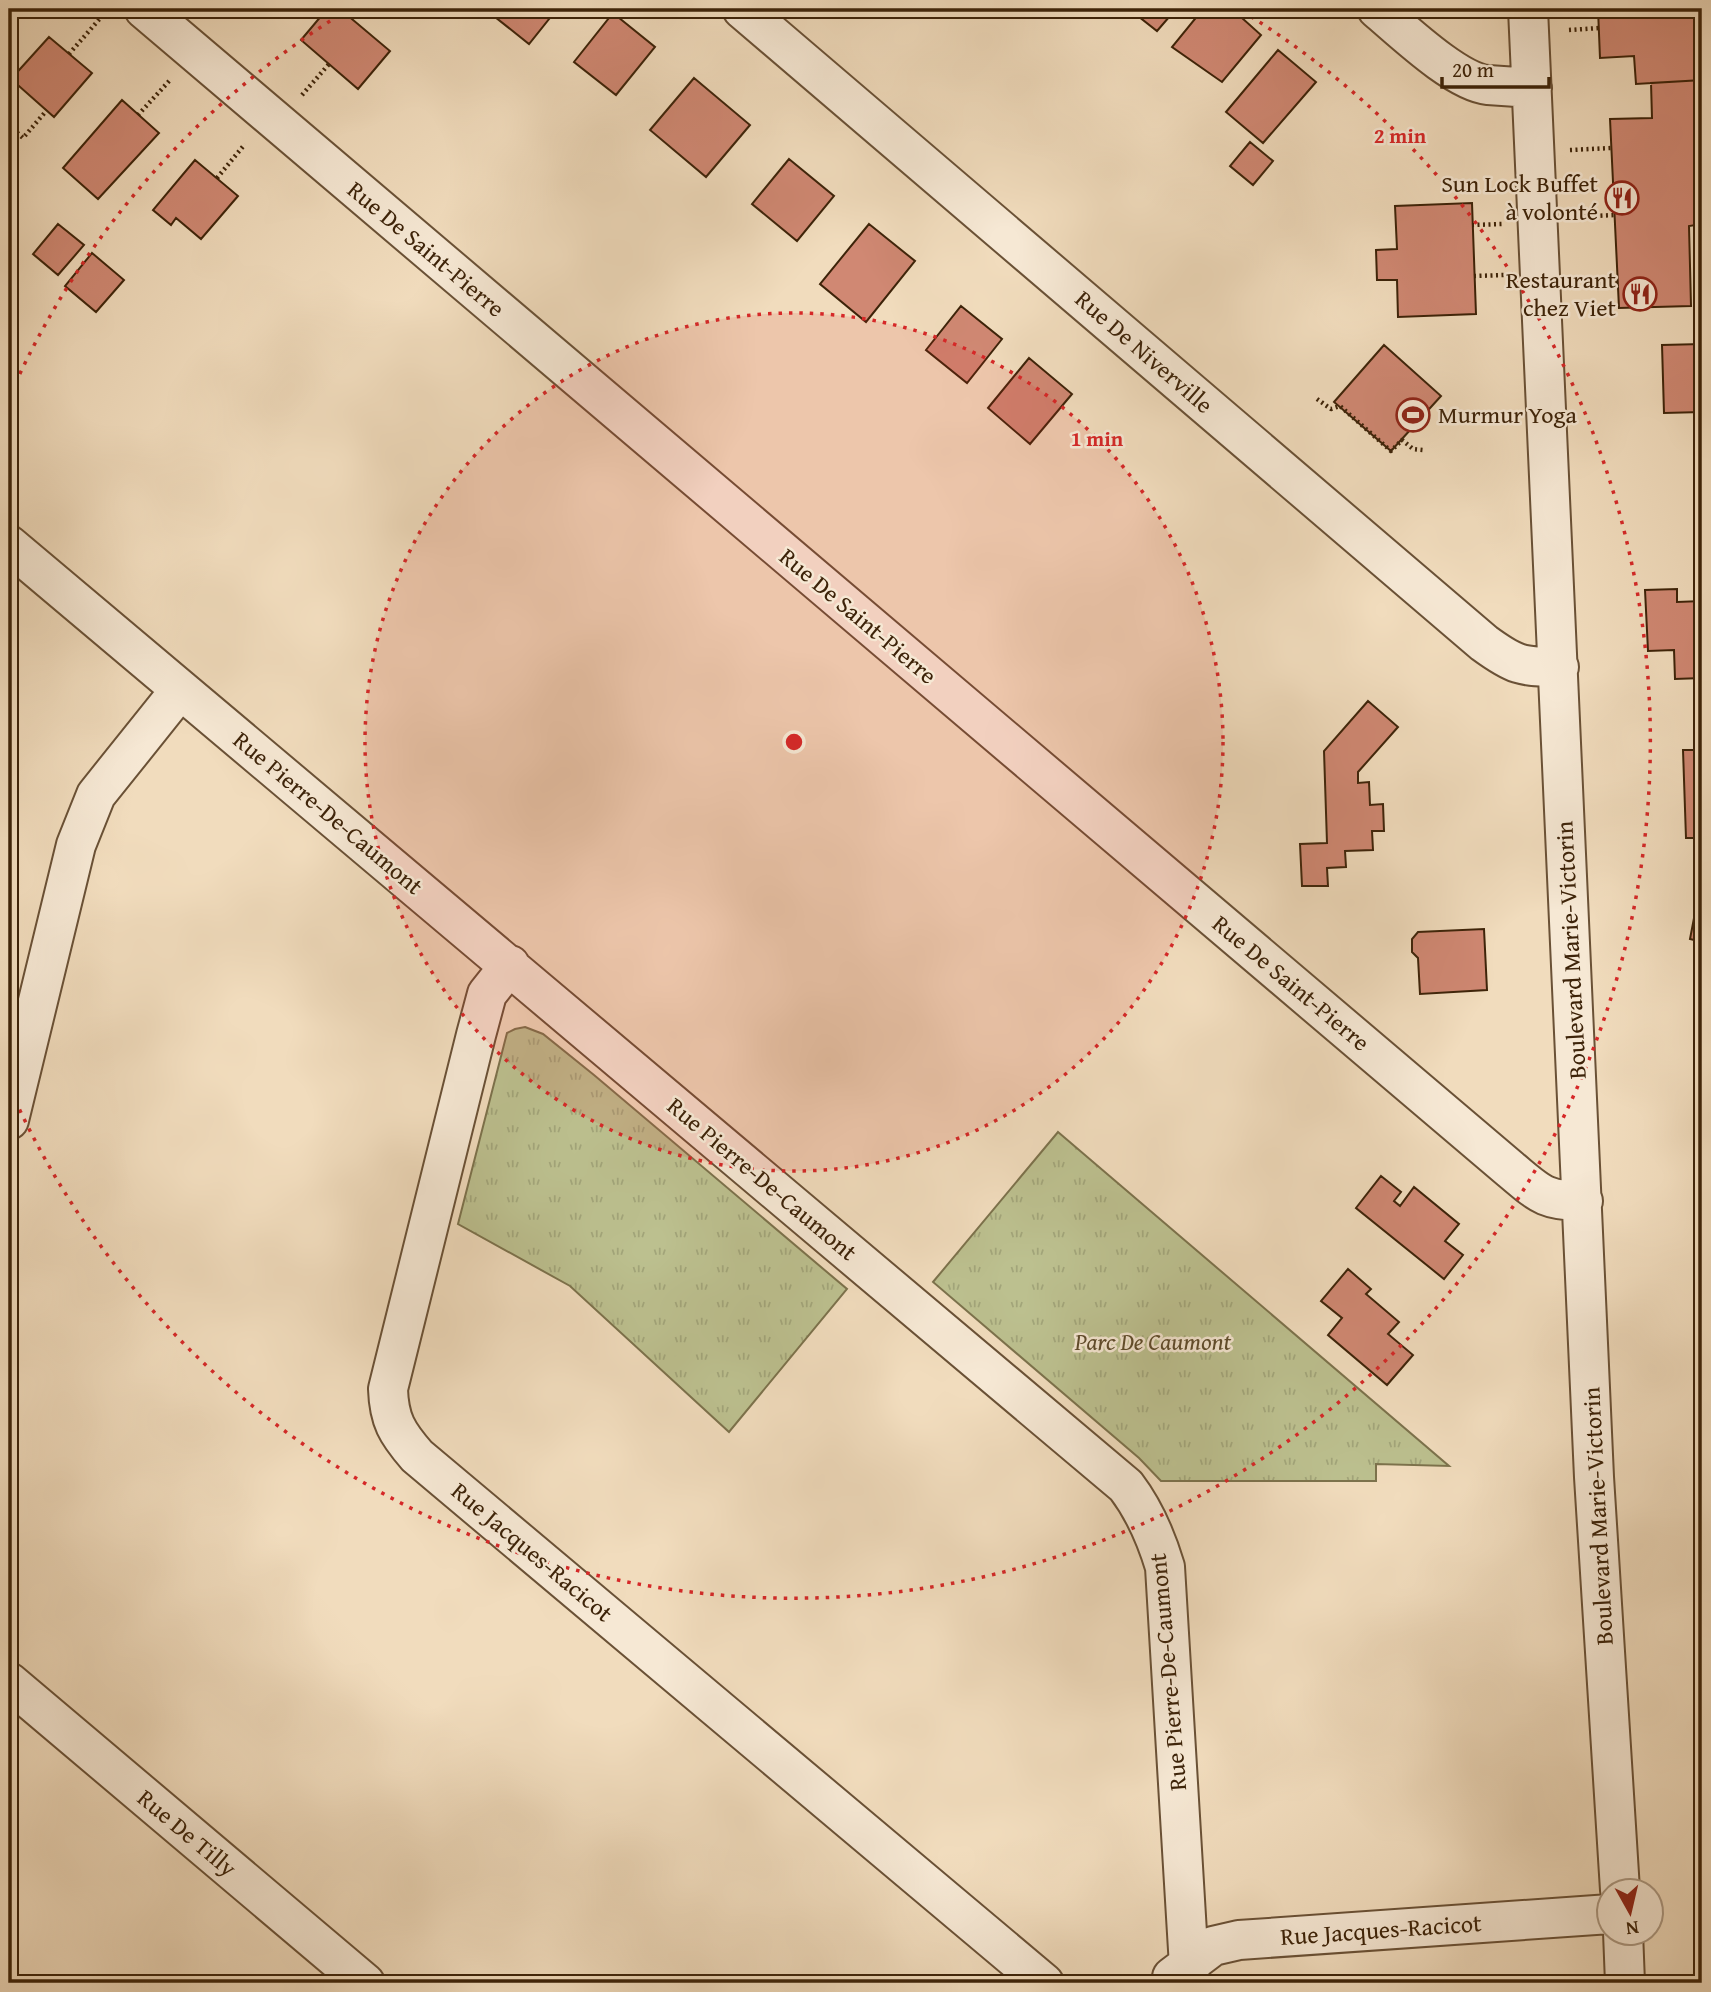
<svg xmlns="http://www.w3.org/2000/svg" width="1711" height="1992" font-family="'Gentium Book Plus',serif">
  <style>
    .park { fill: url(#park-tufts); stroke: #7c724c; stroke-width: 2 }
    .building { fill: #d08873; stroke: #3d2309; stroke-width: 2 }
    .lines { fill: none; stroke-linecap: round; stroke-linejoin: round }
    .minor-casing { stroke: #6a5136; stroke-width: 42 }
    .path { stroke: #3d2309; stroke-width: 4.5; stroke-dasharray: 2 3.5; stroke-linecap: butt }
    .minor { stroke: #f6e8d4; stroke-width: 38 }
    .ring { fill: none; stroke: #d62828; stroke-width: 3.5; stroke-dasharray: 3.5 7 }
    .labels { text-anchor: middle; stroke-width: 5; stroke-linejoin: round; paint-order: stroke }
    .poi-label { font-size: 24px; fill: #3d2309; stroke: #f6e8d4; text-anchor: end }
    .street-label { font-size: 24px; fill: #3d2309; stroke: #f6e8d4 }
    .park-label { font-size: 24px; font-style: italic; fill: #5d4a2a; stroke: #f6e8d4 }
    .centre { fill: #d62828; stroke: #f6e8d4; stroke-width: 3.5 }
    .ring-label { font-size: 21px; text-anchor: middle; font-weight: bold; fill: #d62828; stroke: #f6e8d4; stroke-width: 5; stroke-linejoin: round; paint-order: stroke }
  </style>
  <defs>
    <pattern id="park-tufts" width="24" height="20" patternUnits="userSpaceOnUse" patternTransform="scale(1.75)"><rect width="24" height="20" fill="#bcc08f"/><path d="M3 7l-1-3M5 7V3M7 7l1-3M15 17l-1-3M17 17v-4M19 17l1-3" fill="none" stroke="#a2a57a"/></pattern>
  </defs>
  <rect width="100%" height="100%" fill="#f1dcbd"/>
  <filter id="stains"><feTurbulence type="fractalNoise" baseFrequency=".00286" numOctaves="4"/><feColorMatrix values="0 0 0 0 .2 0 0 0 0 .09 0 0 0 0 .02 0 0 0 .5 -.17"/></filter>
  <radialGradient id="worn" r=".72"><stop offset=".6" stop-color="#630" stop-opacity="0"/><stop offset="1" stop-color="#630" stop-opacity=".3"/></radialGradient>
  <path class="park" d="M 525,1027 L 543,1034 L 594,1075 L 847,1289 L 729,1432 L 570,1286 L 458,1224 L 507,1033 L 515,1029 Z
    M 1058,1132 L 1449,1466 L 1376,1464 L 1376,1481 L 1161,1481 L 1139,1458 L 933,1282 Z"/>
  <path class="building" d="M 327,9 L 340,9 L 390,51 L 358,89 L 301,40 Z
    M 493,9 L 557,9 L 529,44 L 490,13 Z
    M 1129,9 L 1176,9 L 1157,31 Z
    M 1203,9 L 1232,9 L 1261,35 L 1222,82 L 1172,47 Z
    M 1598,9 L 1702,10 L 1702,80 L 1636,84 L 1634,56 L 1600,58 Z
    M 613,13 L 655,47 L 616,95 L 574,62 Z
    M 49,37 L 92,73 L 54,117 L 11,79 Z
    M 1278,50 L 1316,82 L 1263,143 L 1226,112 Z
    M 694,78 L 750,125 L 706,177 L 650,130 Z
    M 1702,80 L 1702,224 L 1689,226 L 1691,306 L 1619,308 L 1610,119 L 1652,118 L 1651,83 Z
    M 122,100 L 159,133 L 98,199 L 63,168 Z
    M 1250,142 L 1273,161 L 1253,185 L 1230,166 Z
    M 789,159 L 834,196 L 797,241 L 752,204 Z
    M 195,160 L 238,196 L 201,239 L 176,218 L 171,225 L 153,210 Z
    M 1472,203 L 1476,314 L 1398,317 L 1397,280 L 1377,280 L 1376,250 L 1397,249 L 1395,206 Z
    M 58,224 L 84,245 L 58,275 L 33,254 Z
    M 869,224 L 915,261 L 866,322 L 820,284 Z
    M 92,253 L 124,280 L 96,312 L 65,286 Z
    M 961,306 L 1002,339 L 967,383 L 926,350 Z
    M 1702,344 L 1702,412 L 1664,413 L 1662,345 Z
    M 1384,345 L 1441,396 L 1391,451 L 1334,402 Z
    M 1029,358 L 1072,394 L 1030,444 L 988,408 Z
    M 1677,589 L 1677,602 L 1702,601 L 1702,678 L 1675,679 L 1674,650 L 1648,651 L 1645,590 Z
    M 1368,701 L 1398,727 L 1358,772 L 1358,783 L 1369,782 L 1370,805 L 1383,804 L 1384,831 L 1372,831 L 1373,850 L 1345,851 L 1346,867 L 1327,868 L 1328,886 L 1302,886 L 1300,844 L 1327,843 L 1324,751 Z
    M 1683,750 L 1702,750 L 1702,838 L 1686,838 Z
    M 1699,892 L 1702,892 L 1702,942 L 1690,939 Z
    M 1484,929 L 1487,990 L 1420,994 L 1418,958 L 1412,952 L 1412,939 L 1418,932 Z
    M 1381,1176 L 1401,1192 L 1394,1201 L 1400,1206 L 1414,1187 L 1459,1224 L 1445,1241 L 1463,1255 L 1444,1279 L 1356,1208 Z
    M 1348,1269 L 1371,1289 L 1366,1294 L 1399,1322 L 1388,1334 L 1413,1355 L 1387,1385 L 1328,1335 L 1342,1318 L 1321,1301 Z"/>
  <g class="lines">
    <defs>
      <path id="minor" d="M 144,9 L 1510,1169 C 1539,1193 1544,1201 1583,1201
        M 742,9 L 1484,643 C 1514,665 1521,667 1559,667
        M 1377,9 C 1402,30 1456,82 1488,85 C 1503,86 1517,87 1532,88
        M 1528,9 L 1594,1477 L 1620,1890
        M 9,545 L 1126,1486 C 1145,1511 1156,1537 1165,1567 L 1190,1983
        M 510,965 L 487,994 L 476,1035 L 388,1389 C 389,1420 397,1433 417,1456 L 1044,1983
        M 9,1120 L 76,845 L 96,795 L 180,690
        M 9,1682 L 365,1983
        M 1623,1932 L 1625,1983
        M 1172,1977 L 1213,1946 L 1239,1940 L 1610,1914"/>
    </defs>
    <use href="#minor" class="minor-casing"/>
    <path class="path" d="M 1569,30 L 1599,28
      M 69,54 L 103,15
      M 302,95 L 329,64
      M 138,115 L 171,79
      M 9,125 L 23,138 L 47,110
      M 1570,150 L 1611,148
      M 217,178 L 245,144
      M 1573,217 L 1615,215
      M 1472,225 L 1503,224
      M 1474,276 L 1505,275
      M 1577,285 L 1617,283
      M 1317,399 L 1331,409 L 1340,406 L 1391,451 L 1402,440 L 1413,449 L 1423,450
      M 1696,449 L 1696,412"/>
    <use href="#minor" class="minor"/>
  </g>
  <circle cx="794" cy="742" r="429" fill="#d62828" fill-opacity=".12"/>
  <g class="ring">
    <circle cx="794" cy="742" r="429"/>
    <path d="M11 393A857 857 0 0 1 346 11M1242 11A857 857 0 1 1 11 1091"/>
  </g>
  <defs>
    <symbol id="restaurant-ring" viewBox="-11 -11 22 22"><circle r="9.5" fill="#f6e8d4" stroke="#8f2418" stroke-width="1.5"/><path d="M-5-6h1v4h1v-4h1v4h1v-4h1v5L-1.5 .5V6h-2V.5L-5-1ZM5-6V6H3V1.5H1.5Q1.5-4 5-6Z" fill="#8f2418"/></symbol>
    <symbol id="stadium-ring" viewBox="-11 -11 22 22"><circle r="9.5" fill="#f6e8d4" stroke="#8f2418" stroke-width="1.5"/><path d="M0-5a6.5 5 0 1 0 0 10a6.5 5 0 1 0 0-10ZM-3.5-1.8h7v3.6h-7Z" fill="#8f2418"/></symbol>
  </defs>
  <g fill-rule="evenodd">
    <use href="#restaurant-ring" x="1603" y="179" width="38" height="38"/>
    <use href="#restaurant-ring" x="1621" y="275" width="38" height="38"/>
    <use href="#stadium-ring" x="1394" y="396" width="38" height="38"/>
  </g>
  <g class="labels">
    <g class="poi-label">
      <text x="1598" y="192">Sun Lock Buffet<tspan x="1598" dy="28">à volonté</tspan></text>
      <text x="1616" y="288">Restaurant<tspan x="1616" dy="28">chez Viet</tspan></text>
      <text x="1438" y="423" text-anchor="start">Murmur Yoga</text>
    </g>
    <g class="street-label">
      <text transform="translate(426 249) rotate(40)" y="8">Rue De Saint-Pierre</text>
      <text transform="translate(1144 352) rotate(41)" y="8">Rue De Niverville</text>
      <text transform="translate(858 616) rotate(40)" y="8">Rue De Saint-Pierre</text>
      <text transform="translate(328 813) rotate(40)" y="8">Rue Pierre-De-Caumont</text>
      <text transform="translate(1571 950) rotate(-93)" y="8">Boulevard Marie-Victorin</text>
      <text transform="translate(1291 983) rotate(40)" y="8">Rue De Saint-Pierre</text>
      <text transform="translate(762 1179) rotate(40)" y="8">Rue Pierre-De-Caumont</text>
      <text transform="translate(1598 1516) rotate(-93)" y="8">Boulevard Marie-Victorin</text>
      <text transform="translate(532 1552) rotate(40)" y="8">Rue Jacques-Racicot</text>
      <text transform="translate(1168 1672) rotate(-95)" y="8">Rue Pierre-De-Caumont</text>
      <text transform="translate(187 1833) rotate(40)" y="8">Rue De Tilly</text>
      <text transform="translate(1381 1930) rotate(-4)" y="8">Rue Jacques-Racicot</text>
    </g>
    <g class="park-label">
      <text x="1153" y="1350">Parc De Caumont</text>
    </g>
  </g>
  <circle cx="794" cy="742" r="10" class="centre"/>
  <g class="ring-label">
    <text x="1400" y="143">2 min</text>
    <text x="1097" y="446">1 min</text>
  </g>
  <rect width="1711" height="1992" fill="none" stroke="#f1dcbd" stroke-width="35"/>
  <rect x="10" y="10" width="1690" height="1971" fill="none" stroke="#3d2309" stroke-width="3.5"/>
  <rect x="18" y="18" width="1676" height="1957" fill="none" stroke="#3d2309" stroke-width="2"/>
  <g transform="translate(1630 1912) rotate(172)"><circle r="33" fill="#f6e8d4" stroke="#ac9983" stroke-width="2"/>
  <path d="M0-5L12 26L0 18L-12 26Z" fill="#8f2418"/>
  <text y="-10" font-size="19" font-weight="bold" text-anchor="middle" fill="#3d2309">N</text>
  </g>
  <path d="M1442 77v10h107v-10" fill="none" stroke="#3d2309" stroke-width="3.5"/>
  <text x="1452" y="77" font-size="21" fill="#3d2309" stroke="#f6e8d4" stroke-width="5" paint-order="stroke">20 m</text>
  <rect width="100%" height="100%" filter="url(#stains)"/>
  <rect width="100%" height="100%" fill="url(#worn)"/>
</svg>
